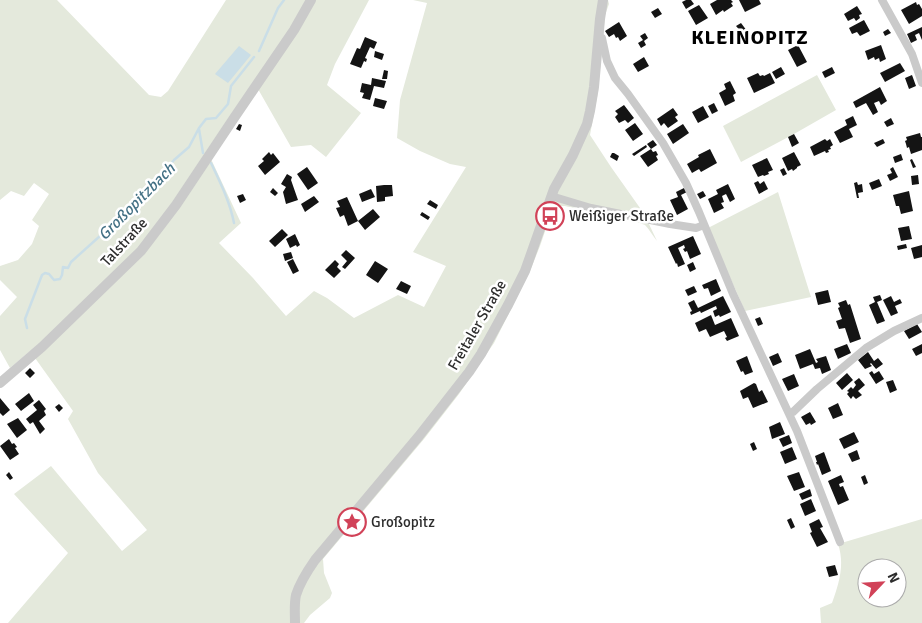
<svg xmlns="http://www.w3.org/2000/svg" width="922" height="623" font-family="Signika,sans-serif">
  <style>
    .green { fill: #e4e9dc; fill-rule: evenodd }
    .water { fill: #cadee7 }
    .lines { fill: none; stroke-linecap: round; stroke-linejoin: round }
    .stream { stroke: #cadee7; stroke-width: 2.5 }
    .building { fill: #141414 }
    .minor { stroke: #cacaca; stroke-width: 8 }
    .tertiary { stroke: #cacaca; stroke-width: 10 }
    .labels { text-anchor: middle; stroke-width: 5; stroke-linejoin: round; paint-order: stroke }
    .poi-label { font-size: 15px; fill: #2d2d2d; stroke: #fff; text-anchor: start }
    .street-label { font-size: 15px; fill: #2d2d2d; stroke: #fff }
    .water-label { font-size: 16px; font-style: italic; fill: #447185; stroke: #fff }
    .district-label { font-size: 20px; font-weight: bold; letter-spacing: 1px; fill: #000; stroke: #fff }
  </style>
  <rect width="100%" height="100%" fill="#fff"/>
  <path class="green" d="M 0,0 L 57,0 L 149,95 L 161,97 L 168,91 L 226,0 L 369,0 L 335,64 L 327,85 L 361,113 L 326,157 L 311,145 L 291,147 L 258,89 L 211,159 L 241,223 L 219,243 L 253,278 L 286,316 L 314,291 L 327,298 L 354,318 L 398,295 L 424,307 L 446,266 L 413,252 L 466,167 L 450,164 L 420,151 L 397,138 L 400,100 L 427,3 L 413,0 L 608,0 L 609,4 L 605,15 L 598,92 L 590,135 L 611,167 L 640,208 L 648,222 L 657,241 C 653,236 649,229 645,225 C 638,221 571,206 562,206 C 557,206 555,209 552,211 L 540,246 L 530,271 L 494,343 L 459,394 L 424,439 L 323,559 L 324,573 L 332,593 L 330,598 L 310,615 L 304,623 L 8,623 L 68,553 L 14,494 L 51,466 L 122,551 L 147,530 L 98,473 L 68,419 L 73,411 L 30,351 L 10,368 L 0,350 L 0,316 L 17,297 L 0,280 L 0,266 L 18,260 L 32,244 L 39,226 L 32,220 L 49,194 L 34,183 L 24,196 L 11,191 L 0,200 Z
    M 817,75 L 836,110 L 794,134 L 741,162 L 723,126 Z
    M 778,192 L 811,297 L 745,311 L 708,228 Z
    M 922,519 L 922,623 L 821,623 L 820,608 L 832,603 C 839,584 845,564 838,544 ZM 867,568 L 897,568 L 897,598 L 867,598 Z"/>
  <path class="water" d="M 239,46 L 251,55 L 228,83 L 215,74 Z"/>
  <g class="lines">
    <path class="stream" d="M 259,51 L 278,8 L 284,0
      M 199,129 L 203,153
      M 211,163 C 220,182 230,202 234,223
      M 27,328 L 25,319 L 42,275 L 45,273 L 49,274 L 54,280 L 60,279 L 62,275 L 63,267 L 68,268 L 71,262 L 139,201 L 174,160 L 189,147 L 199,128 L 206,119 L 216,118 L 228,104 L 231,86 L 254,57"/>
  </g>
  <path class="building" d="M 686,0 L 691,0 L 694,4 L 686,9 L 682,2 Z
    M 717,0 L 731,0 L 733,2 L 731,3 L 733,6 L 724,12 L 723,10 L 716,15 L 710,4 Z
    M 739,0 L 759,0 L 761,4 L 745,12 Z
    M 916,2 L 917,5 L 919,4 L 922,9 L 922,16 L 909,24 L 901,10 Z
    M 699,5 L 708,18 L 696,25 L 688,11 Z
    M 857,6 L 862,14 L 859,15 L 860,18 L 856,21 L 854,18 L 848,21 L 844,14 Z
    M 658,8 L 662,14 L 655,18 L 651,12 Z
    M 864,20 L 870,31 L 860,36 L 857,32 L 852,34 L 849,28 Z
    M 619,22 L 627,36 L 620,41 L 618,37 L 616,38 L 614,34 L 609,37 L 605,31 Z
    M 741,23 L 747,31 L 743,34 L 736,26 Z
    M 922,27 L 922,40 L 919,33 L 915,35 L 917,40 L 911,43 L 907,34 Z
    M 888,29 L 891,33 L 885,36 L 883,32 Z
    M 645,33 L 648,38 L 644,41 L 646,45 L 641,48 L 638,43 L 643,40 L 640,36 Z
    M 365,37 L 377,42 L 374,49 L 370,47 L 365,58 L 367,59 L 366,62 L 364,61 L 361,68 L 350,64 L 357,48 L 360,49 Z
    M 798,45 L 807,62 L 797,67 L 788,50 Z
    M 881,45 L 886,59 L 880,62 L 879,58 L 875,60 L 874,57 L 868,60 L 865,51 Z
    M 375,51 L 384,54 L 382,60 L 374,57 Z
    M 644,57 L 649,66 L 638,72 L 633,64 Z
    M 900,63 L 905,71 L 885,82 L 880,73 Z
    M 781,67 L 785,74 L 776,79 L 772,72 Z
    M 832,67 L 835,73 L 825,78 L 822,72 Z
    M 384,70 L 388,71 L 387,79 L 382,79 Z
    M 758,73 L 760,76 L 763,75 L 764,76 L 770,73 L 775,83 L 754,93 L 747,78 Z
    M 912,75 L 916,86 L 909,89 L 905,78 Z
    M 372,78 L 386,81 L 384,88 L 374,86 L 370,100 L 362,98 L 364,93 L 360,92 L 362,83 L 371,85 Z
    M 730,81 L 736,93 L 733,95 L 735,101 L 725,106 L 719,93 L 726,89 L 724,84 Z
    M 880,87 L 887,101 L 881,105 L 879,101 L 874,103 L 878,112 L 873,115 L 866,103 L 856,108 L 853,102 Z
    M 375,98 L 387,101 L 384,109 L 373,106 Z
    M 714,103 L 718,111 L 712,114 L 708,106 Z
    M 624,105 L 634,118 L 628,123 L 625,120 L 619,123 L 615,117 L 618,114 L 615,111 Z
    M 703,106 L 709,117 L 698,123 L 692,112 Z
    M 673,108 L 678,115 L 675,117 L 678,121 L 668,128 L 664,123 L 661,126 L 657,119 Z
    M 853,116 L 857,125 L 849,129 L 853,137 L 840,143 L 834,132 L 847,125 L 845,120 Z
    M 891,118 L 894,124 L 887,127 L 884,122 Z
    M 635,123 L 643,134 L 633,141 L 625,130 Z
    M 239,124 L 242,125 L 240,131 L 236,129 Z
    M 683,124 L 689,133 L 673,144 L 667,134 Z
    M 920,133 L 921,137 L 922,137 L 922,150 L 911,154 L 909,147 L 907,148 L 906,144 L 905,141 L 907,140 L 906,137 Z
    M 794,134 L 799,143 L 792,147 L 788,137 Z
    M 825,139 L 827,141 L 830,139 L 833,145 L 830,147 L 831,149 L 828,150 L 829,152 L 826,153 L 825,151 L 814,156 L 810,147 Z
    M 883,139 L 885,143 L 877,147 L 874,143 Z
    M 653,140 L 657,145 L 651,149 L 647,144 Z
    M 646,145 L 647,147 L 634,156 L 632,154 Z
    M 651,149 L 653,152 L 656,151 L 658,155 L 656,156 L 658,160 L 648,167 L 640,156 Z
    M 710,149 L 717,163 L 701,172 L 699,169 L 692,173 L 687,164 L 699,157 L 698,155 Z
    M 269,152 L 271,155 L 273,153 L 280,162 L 265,175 L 258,166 L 264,161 L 262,159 Z
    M 794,152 L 801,165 L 797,167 L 797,168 L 793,171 L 792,169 L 788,171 L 782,158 Z
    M 612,153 L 614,153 L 619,156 L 617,161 L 610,157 Z
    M 901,154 L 903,160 L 895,163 L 893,157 Z
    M 767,158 L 773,170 L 768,172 L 769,174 L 764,176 L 763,175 L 758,177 L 752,165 Z
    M 912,159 L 916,167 L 913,168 L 910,160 Z
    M 307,167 L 318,183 L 308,190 L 297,174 Z
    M 893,167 L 898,177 L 890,181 L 887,175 L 892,173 L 890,169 Z
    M 784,168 L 787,174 L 783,176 L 780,170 Z
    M 287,174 L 292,177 L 291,180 L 298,200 L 286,204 L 283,192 L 286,187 L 281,184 Z
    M 918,175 L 919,184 L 912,185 L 911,176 Z
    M 879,179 L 882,186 L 872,190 L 869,183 Z
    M 758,181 L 760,184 L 764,181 L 768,189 L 759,194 L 754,183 Z
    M 857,182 L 858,185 L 862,184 L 863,192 L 858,193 L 859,198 L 857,198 L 854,183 Z
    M 728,184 L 735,199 L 730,202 L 726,194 L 722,196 L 724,202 L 721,203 L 724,208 L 714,213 L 708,199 L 718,194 L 716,190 Z
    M 384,185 L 392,185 L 393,196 L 385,197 L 385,201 L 377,202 L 376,186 Z
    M 273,188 L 278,193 L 275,196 L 270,192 Z
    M 684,188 L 687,192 L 681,195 L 688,209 L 677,215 L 670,200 L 678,197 L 676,192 Z
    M 371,189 L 375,197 L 362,202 L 359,194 Z
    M 703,191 L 706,196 L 700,199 L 697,194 Z
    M 909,191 L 913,211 L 901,214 L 899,206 L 896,206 L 893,195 Z
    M 243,194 L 246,200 L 240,203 L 237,196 Z
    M 314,196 L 319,202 L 305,212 L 301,204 Z
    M 347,197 L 358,221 L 373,209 L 380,217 L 365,230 L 358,221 L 348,226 L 344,215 L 340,217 L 336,208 L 340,207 L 337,201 Z
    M 430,200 L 438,205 L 436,209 L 427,204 Z
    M 422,212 L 430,217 L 428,220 L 420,215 Z
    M 909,226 L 912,239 L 901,241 L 898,228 Z
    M 282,229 L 288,235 L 275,247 L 269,241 Z
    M 295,234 L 300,245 L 297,247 L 296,245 L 290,248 L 286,239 Z
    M 693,236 L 701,254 L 690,259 L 687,251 L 685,252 L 683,249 L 685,248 L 684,245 L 678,248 L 685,264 L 678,267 L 677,263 L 676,264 L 668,247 Z
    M 906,244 L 907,248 L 898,250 L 897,246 Z
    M 922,245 L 922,257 L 914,259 L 911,248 Z
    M 346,250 L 355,258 L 345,269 L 342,267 L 347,261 L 341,255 Z
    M 291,252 L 293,258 L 285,261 L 283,254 Z
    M 293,259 L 299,271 L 293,274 L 287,262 Z
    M 335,260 L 339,264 L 337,267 L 341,271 L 334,278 L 325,270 Z
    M 375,261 L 388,269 L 378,283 L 366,275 Z
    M 693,262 L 696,269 L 690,272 L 687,265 Z
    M 716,279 L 721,291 L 711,296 L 708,288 L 704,289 L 702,285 Z
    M 401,281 L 411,286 L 407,294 L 396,289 Z
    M 694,286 L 697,292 L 688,296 L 685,290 Z
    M 828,290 L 831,302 L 818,305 L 815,293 Z
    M 880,295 L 882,300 L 877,302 L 885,321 L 877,324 L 869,305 L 875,302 L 873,297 Z
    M 723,296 L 731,312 L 720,317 L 719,315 L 715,317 L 713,311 L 717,309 L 716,306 L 701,313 L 700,311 L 691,315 L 690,312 L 692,311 L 688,303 L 694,300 L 698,308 Z
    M 891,296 L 894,302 L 900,299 L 902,303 L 895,306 L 898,313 L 891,316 L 883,300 Z
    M 846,300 L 848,305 L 850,304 L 861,339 L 850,343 L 845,328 L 839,329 L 836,321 L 842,319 L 838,308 L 840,307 L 838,303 Z
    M 711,315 L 715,325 L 731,318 L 739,336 L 727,341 L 725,338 L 727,337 L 724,331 L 710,337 L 706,329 L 699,332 L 695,323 Z
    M 760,317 L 763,324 L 758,326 L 755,319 Z
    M 917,324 L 922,332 L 909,339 L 904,331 Z
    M 847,344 L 851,353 L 838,359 L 834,349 Z
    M 922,344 L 922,353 L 916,356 L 912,349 Z
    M 810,349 L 816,363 L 818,362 L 816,359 L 826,356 L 831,370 L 822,374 L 820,368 L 815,369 L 813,364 L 800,369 L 795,355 Z
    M 868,352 L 874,361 L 878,358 L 883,364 L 876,369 L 871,363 L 870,364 L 872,366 L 865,369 L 858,360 Z
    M 778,353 L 782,362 L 773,366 L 769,357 Z
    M 747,356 L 753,372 L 745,375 L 743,371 L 741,372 L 736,361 Z
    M 30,368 L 35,373 L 30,378 L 25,373 Z
    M 872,371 L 874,374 L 879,371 L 884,379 L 876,384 L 869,373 Z
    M 847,373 L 853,380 L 842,390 L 836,383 Z
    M 794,374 L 799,386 L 788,391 L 782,379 Z
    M 859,378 L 865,385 L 858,391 L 862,395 L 856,399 L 853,396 L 851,399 L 847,394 L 849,392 L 847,391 L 851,387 L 853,389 L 856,385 L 854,382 Z
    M 893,380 L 897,390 L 890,393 L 886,382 Z
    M 754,383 L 756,384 L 759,392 L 762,390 L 768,402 L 753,408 L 748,397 L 743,399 L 740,391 Z
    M 29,393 L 34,401 L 21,411 L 15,404 Z
    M 0,398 L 10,410 L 3,416 L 0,413 Z
    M 39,400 L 46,409 L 44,411 L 46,415 L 39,421 L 45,429 L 40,434 L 33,422 L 30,424 L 26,419 L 37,410 L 33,405 Z
    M 838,403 L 843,415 L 833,419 L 828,408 Z
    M 59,404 L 63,408 L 59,412 L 55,407 Z
    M 810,412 L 816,422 L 811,425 L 810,423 L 806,425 L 801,417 Z
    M 18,418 L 27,430 L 17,438 L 7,424 Z
    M 780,422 L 785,434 L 772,439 L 769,427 Z
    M 854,432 L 859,442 L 844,449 L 839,439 Z
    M 789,435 L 792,443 L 783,447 L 779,439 Z
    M 9,439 L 12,444 L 14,443 L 17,447 L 15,448 L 19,454 L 10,460 L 0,446 Z
    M 754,442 L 757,449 L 753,451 L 750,444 Z
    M 792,447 L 797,459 L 785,464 L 780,452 Z
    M 857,450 L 860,459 L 852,462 L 848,454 Z
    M 824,452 L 831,471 L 822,475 L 818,464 L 817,465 L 816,462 L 817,462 L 815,456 Z
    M 9,472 L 13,478 L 10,480 L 6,475 Z
    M 799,472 L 805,487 L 794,491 L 787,476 Z
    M 841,475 L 844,482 L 839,484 L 840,487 L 843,486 L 849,500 L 838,505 L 828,481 Z
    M 865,475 L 868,483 L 864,485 L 861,477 Z
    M 810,489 L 812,496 L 802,500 L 799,494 Z
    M 811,499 L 816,511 L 805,516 L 800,504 Z
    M 791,518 L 795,527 L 791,529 L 787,520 Z
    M 819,519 L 823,527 L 820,528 L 828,542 L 817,547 L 810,533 L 812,532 L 809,524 Z
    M 835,565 L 838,575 L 829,577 L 826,567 Z"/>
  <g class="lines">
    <path class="minor" d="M 882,0 L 912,54 L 922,83
      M 599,38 L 602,38 L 607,61 L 615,78 L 628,94 L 663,143 L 686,183 L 699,212 L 733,294 L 797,431 L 840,542
      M 551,196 L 591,208 L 670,224 L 696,228 L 704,225
      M 789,414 L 793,412 L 817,389 L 866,348 L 894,331 L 922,318"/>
    <path class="tertiary" d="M 0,383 L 42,347 L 141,251 L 176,205 L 234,118 L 294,30 L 311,0
      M 295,623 C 295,614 294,604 296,595 C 300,582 308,570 315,560 L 419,436 L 469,372 L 481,354 L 508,305 L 525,271 L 554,189 L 573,155 L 587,124 L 590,111 L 594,87 L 600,19 L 603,0"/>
  </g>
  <defs>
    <symbol id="bus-ring" viewBox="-11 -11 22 22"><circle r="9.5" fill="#fff" stroke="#d14258" stroke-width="1.5"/><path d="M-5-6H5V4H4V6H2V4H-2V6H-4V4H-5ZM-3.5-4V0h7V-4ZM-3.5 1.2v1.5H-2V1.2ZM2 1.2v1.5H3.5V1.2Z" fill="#d14258"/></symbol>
    <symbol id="sight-ring" viewBox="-11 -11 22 22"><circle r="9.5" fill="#fff" stroke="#d14258" stroke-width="1.5"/><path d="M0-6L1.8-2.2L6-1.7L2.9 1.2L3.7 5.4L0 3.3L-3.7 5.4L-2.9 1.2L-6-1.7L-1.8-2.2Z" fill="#d14258"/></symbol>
  </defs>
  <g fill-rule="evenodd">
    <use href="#bus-ring" x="534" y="200" width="32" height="32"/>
    <use href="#sight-ring" x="336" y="506" width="32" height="32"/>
  </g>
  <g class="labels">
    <g class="poi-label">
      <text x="569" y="221">Weißiger Straße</text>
      <text x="371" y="527">Großopitz</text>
    </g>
    <g class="street-label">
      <text transform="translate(124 242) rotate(-47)" y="5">Talstraße</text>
      <text transform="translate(477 325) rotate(-60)" y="5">Freitaler Straße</text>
    </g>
    <g class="water-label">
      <text transform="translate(136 201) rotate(-45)" y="6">Großopitzbach</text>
    </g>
    <g class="district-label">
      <text x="750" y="44">KLEINOPITZ</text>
    </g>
  </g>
  <g transform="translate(882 583) rotate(65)"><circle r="24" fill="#ffffff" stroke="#ababab"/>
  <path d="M0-4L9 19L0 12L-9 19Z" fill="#d14258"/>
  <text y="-8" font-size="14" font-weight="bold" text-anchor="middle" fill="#2d2d2d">N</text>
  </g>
</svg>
